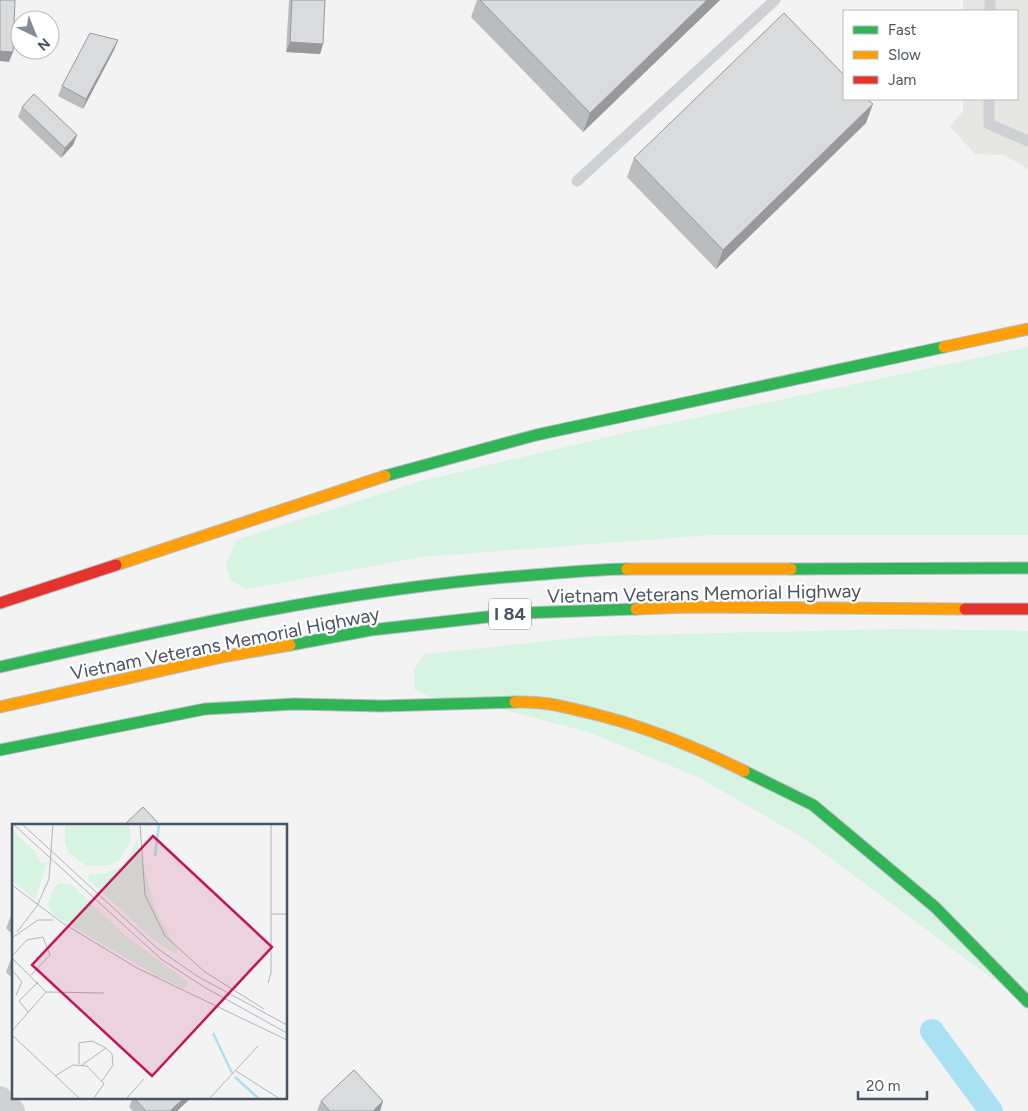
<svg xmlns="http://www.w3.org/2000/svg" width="1028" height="1111" font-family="Figtree,sans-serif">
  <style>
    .commercial { fill: #e6e6e2 }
    .green { fill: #d7f3e2 }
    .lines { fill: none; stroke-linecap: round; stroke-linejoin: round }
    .canal { stroke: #aae1f2; stroke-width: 24 }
    .fast-casing { stroke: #b7bdc3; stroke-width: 13 }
    .slow-casing { stroke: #b7bdc3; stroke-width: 13 }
    .jam-casing { stroke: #b7bdc3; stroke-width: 13 }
    .lane { stroke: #ced1d4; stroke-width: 11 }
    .street { stroke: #ced1d4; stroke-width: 24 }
    .fast { stroke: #30b455; stroke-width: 11 }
    .slow { stroke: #ff9f0a; stroke-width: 11 }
    .jam { stroke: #e5322d; stroke-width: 11 }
    .wall { fill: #bbbcbe }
    .shaded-wall { fill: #99999b }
    .building { fill: #dadbdd; stroke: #99999b }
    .labels { text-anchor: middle; stroke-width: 4.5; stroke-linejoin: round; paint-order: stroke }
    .shield { fill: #fff; stroke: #7f8790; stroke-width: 1 }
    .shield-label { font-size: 18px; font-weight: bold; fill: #485461 }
    .street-label { font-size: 19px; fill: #485461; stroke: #fff }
    .inset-river { fill: none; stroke: #aae1f2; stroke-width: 2.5 }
    .inset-road { fill: none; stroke: #afb3b9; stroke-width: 1 }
    .view { fill: #c2185b; fill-opacity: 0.15; stroke: #c2185b; stroke-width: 2.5 }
    .inset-edge { fill: none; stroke: #485461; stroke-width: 2.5 }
  </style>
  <rect width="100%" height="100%" fill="#f3f3f3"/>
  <path class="commercial" d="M 963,0 L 1028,0 L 1028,169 L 1005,155 L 975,154 L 950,127 L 963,111 L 963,99 L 1017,99 L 1017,11 L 963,11 Z"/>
  <path class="green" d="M 1028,347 L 1028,535 L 711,535 L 422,557 L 247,589 L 231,581 L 226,564 L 236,540 L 421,481 L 629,432 Z
    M 897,629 L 1028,631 L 1028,1005 L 803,838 L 698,777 L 588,732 L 509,711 L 434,699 L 414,689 L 414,669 L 425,654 L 597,636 Z"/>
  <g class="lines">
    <path class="canal" d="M 932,1031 L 991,1111"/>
    <defs>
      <path id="fast" d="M 385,476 L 536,435 L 944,347
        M 791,569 L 1028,568
        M 290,645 L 371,630 L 522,613 L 636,609
        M 0,667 C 175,627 353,588 533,575 C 564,573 596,569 627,569
        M 0,750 L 205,709 L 294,704 L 382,706 L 515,702
        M 744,771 L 813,805 L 935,907 L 1028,1002"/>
      <path id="slow" d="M 944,347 L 1028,329
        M 116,565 L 385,476
        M 627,569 L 791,569
        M 636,609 L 689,607 L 965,609
        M 515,702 C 544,701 561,706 590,713 C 644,726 694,746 744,771
        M 0,707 L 227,656 L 290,645"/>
      <path id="jam" d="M 0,603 L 116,565
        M 965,609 L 1028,609"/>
    </defs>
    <use href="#fast" class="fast-casing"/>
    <use href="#slow" class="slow-casing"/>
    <use href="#jam" class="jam-casing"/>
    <path class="lane" d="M 990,11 L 990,0
      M 989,99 L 989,124 L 1028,141
      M 577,181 L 775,0"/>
    <path class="street" d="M 0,1098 L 13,1111"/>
    <use href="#fast" class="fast"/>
    <use href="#slow" class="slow"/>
    <use href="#jam" class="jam"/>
  </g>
  <path class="wall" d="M 289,0 L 325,0 L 323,44 L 320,54 L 286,52 Z
    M 477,0 L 720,0 L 583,132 L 471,17 Z
    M 118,40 L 114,50 L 83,109 L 58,96 L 62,86 Z
    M 22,107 L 77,135 L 73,145 L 61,158 L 18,117 Z
    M 866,123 L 716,269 L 627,177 L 634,158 Z
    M 14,911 L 14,936 L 6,928 L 12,913 Z
    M 14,956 L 14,980 L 6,972 L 11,959 Z
    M 133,1097 L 192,1097 L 177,1111 L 133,1111 L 129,1107 Z
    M 321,1101 L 383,1101 L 380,1111 L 317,1111 Z"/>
  <path class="shaded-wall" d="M 707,0 L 720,0 L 583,132 L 590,113 Z
    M 118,40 L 114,50 L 83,109 L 86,99 Z
    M 290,42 L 323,44 L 320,54 L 286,52 Z
    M 0,51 L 13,52 L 9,62 L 0,61 Z
    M 873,104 L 866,123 L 716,269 L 723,250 Z
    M 77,135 L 73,145 L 61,158 L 65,148 Z
    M 185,1097 L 192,1097 L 177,1111 L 170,1111 Z
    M 383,1101 L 380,1111 L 373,1111 Z"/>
  <path class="building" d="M 0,0 L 15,0 L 13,52 L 0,51 Z
    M 292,0 L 325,0 L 323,44 L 290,42 Z
    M 480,0 L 707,0 L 590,113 Z
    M 784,13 L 844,75 L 844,99 L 867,99 L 873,104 L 723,250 L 634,158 Z
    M 90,33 L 118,40 L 86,99 L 62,86 Z
    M 34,94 L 77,135 L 65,148 L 22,107 Z
    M 143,807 L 160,825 L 124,825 Z
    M 14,956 L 14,962 L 11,959 Z
    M 354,1070 L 383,1101 L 373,1111 L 330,1111 L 321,1101 Z
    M 133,1097 L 185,1097 L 170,1111 L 146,1111 Z"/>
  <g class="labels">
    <rect class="shield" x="489" y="598.5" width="42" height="31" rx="4"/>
    <g class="shield-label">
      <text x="510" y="620">I 84</text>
    </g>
    <g class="street-label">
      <text transform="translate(704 593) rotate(-1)" y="7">Vietnam Veterans Memorial Highway</text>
      <text transform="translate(225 643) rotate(-11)" y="7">Vietnam Veterans Memorial Highway</text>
    </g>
  </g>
  <g transform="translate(12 824)">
    <rect width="275" height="275" fill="#f3f3f3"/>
    <path d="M 53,0 L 117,0 L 119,17 L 107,36 L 98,41 L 75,42 L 57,29 L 53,19 ZM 0,6 L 24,29 L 29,39 L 35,38 L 23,76 L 0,56 ZM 125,16 L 143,86 L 166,127 L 164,130 L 139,114 L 76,55 L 77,50 L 93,50 L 113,40 ZM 48,59 L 60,61 L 115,113 L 175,157 L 175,162 L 171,164 L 143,151 L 43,92 L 35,81 L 43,62 Z" fill="#d7f3e2"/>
    <path class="inset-river" d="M 143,32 L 147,0M 201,209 L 220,249M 223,253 L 247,275"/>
    <path class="inset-road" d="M 1,0 L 149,135 L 192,163 L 275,209M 10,0 L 146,125 L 185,152 L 275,201M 128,0 L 133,71 L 153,112 L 193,148 L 252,185M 0,61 L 49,98 L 125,144 L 275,216M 259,90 L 275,90M 5,108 L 25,82 L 37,55 L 41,0M 0,114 L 26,96 L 41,96M 0,132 L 15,116 L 31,113 L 38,131 L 19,151M 0,134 L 34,168M 0,146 L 10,158 L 4,171M 256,159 L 259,149 L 259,0M 34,168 L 92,169M 17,189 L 7,177 L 26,158M 0,207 L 34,168M 0,211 L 68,275M 67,240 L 67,219 L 80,217 L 94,224M 70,241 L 94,224 L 100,230 L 101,241 L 90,257M 224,247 L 268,275M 43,252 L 61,241 L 75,242 L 92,260 L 81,275M 114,275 L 132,255M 197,275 L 246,222"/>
    <path class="view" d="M 141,12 L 260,123 L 140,252 L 20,141 Z"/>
    <rect width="275" height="275" class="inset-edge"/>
  </g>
  <rect x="843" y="10" width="175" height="90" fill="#ffffff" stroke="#b6bbc0"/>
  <rect x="853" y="26" width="25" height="8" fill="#30b455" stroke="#b6bbc0"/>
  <text x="888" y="35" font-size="15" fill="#485461">Fast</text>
  <rect x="853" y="51" width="25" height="8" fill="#ff9f0a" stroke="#b6bbc0"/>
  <text x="888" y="60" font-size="15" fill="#485461">Slow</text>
  <rect x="853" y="76" width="25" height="8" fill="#e5322d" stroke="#b6bbc0"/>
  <text x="888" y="85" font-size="15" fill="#485461">Jam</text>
  <g transform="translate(35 35) rotate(137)"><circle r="24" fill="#ffffff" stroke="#b6bbc0"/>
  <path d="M0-4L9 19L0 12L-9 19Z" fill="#848c94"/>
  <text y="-8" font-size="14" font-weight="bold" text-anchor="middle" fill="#485461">N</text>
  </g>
  <path d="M858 1091v8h69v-8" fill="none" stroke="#485461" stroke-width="2.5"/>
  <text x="866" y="1091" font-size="15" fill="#485461" stroke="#ffffff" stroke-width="4" paint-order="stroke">20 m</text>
</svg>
